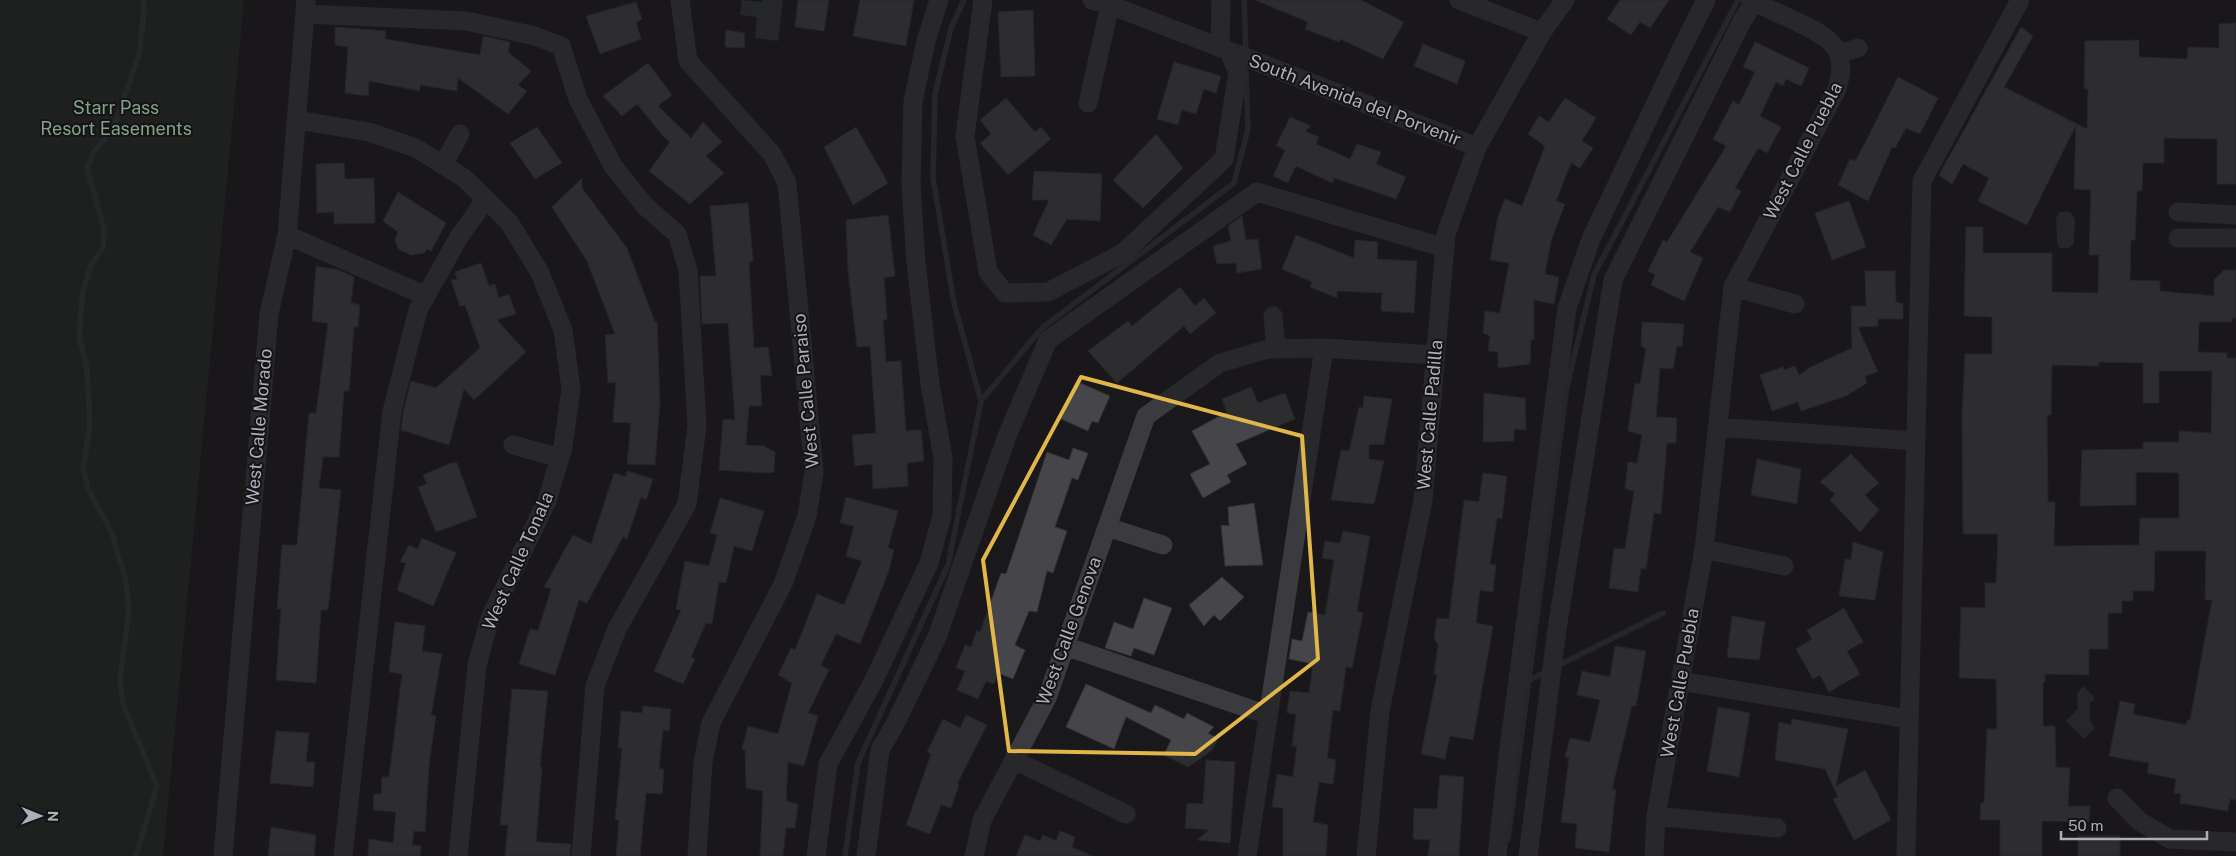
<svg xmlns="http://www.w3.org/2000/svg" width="2236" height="856" font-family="'Public Sans',sans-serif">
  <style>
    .green { fill: #232a24 }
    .water { fill: #32383f }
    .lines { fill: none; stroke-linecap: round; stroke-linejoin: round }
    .stream { stroke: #32383f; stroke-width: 5.5 }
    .building { fill: #46464a; stroke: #333336; fill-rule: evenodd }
    .minor { stroke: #3a3a3f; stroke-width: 19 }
    .marked { fill: none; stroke: #e2b749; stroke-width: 4; stroke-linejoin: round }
    .labels { text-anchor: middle; stroke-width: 4; stroke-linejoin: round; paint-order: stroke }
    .street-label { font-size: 18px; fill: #acafb9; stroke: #141315 }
    .park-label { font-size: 18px; fill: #85a288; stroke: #141315 }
  </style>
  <rect width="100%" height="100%" fill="#19181a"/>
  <path class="green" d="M 0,0 L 244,0 L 163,856 L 0,856 Z"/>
  <path class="water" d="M 742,0 L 762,2 L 762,0 L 783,0 L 778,41 L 755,38 L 757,17 L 740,15 Z
    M 2060,212 L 2070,212 L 2075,219 L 2074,244 L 2068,248 L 2060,248 L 2057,243 L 2056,218 Z
    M 2083,686 L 2095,698 L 2090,703 L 2090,720 L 2095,728 L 2084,739 L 2066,721 L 2078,709 L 2077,694 Z"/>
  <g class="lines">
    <path class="stream" d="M 1244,0 L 1246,53
      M 981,401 L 1042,328 L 1234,183 L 1248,129 L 1246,72
      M 1555,667 L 1663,613
      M 1529,680 L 1547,671
      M 1508,840 L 1567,386 L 1594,275 L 1738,0
      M 136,856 L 157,786 L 123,704 L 120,680 L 129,610 L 125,577 L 111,531 L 88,489 L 83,468 L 90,426 L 87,369 L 79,337 L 83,291 L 91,265 L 103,248 L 104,229 L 87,168 L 93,153 L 113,129 L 139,55 L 144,12 L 143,0
      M 845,856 L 858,763 L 948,565 L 981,401 L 954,303 L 933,178 L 935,94 L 951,28 L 964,0"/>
  </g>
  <path class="building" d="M 798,0 L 829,0 L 824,31 L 795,27 Z
    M 860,0 L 914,0 L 906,46 L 853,36 Z
    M 1255,0 L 1361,0 L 1404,22 L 1383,59 L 1340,39 L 1339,42 L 1305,29 L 1308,22 Z
    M 1620,0 L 1669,0 L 1650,28 L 1640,22 L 1631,35 L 1607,19 Z
    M 636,2 L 642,19 L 636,22 L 641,39 L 600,54 L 586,16 Z
    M 1033,10 L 1035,76 L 1001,77 L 998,12 Z
    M 2236,23 L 2236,184 L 2217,184 L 2217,139 L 2164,138 L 2164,163 L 2143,163 L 2142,191 L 2137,191 L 2135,240 L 2131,240 L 2130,280 L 2160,281 L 2160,291 L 2214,296 L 2214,280 L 2224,270 L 2236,270 L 2236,318 L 2232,318 L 2232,322 L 2199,322 L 2198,352 L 2227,353 L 2227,358 L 2236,358 L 2236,800 L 2230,799 L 2228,811 L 2180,803 L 2181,794 L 2174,793 L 2176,779 L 2147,773 L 2149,763 L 2109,756 L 2120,701 L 2135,704 L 2133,714 L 2186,725 L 2187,720 L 2190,720 L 2212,600 L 2205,600 L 2206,551 L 2155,551 L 2154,591 L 2133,591 L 2133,601 L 2122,601 L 2122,613 L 2108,613 L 2108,649 L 2089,649 L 2089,675 L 2045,674 L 2045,682 L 2043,683 L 2043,726 L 2055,726 L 2056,767 L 2070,768 L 2068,806 L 2090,806 L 2089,822 L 2042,821 L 2042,856 L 2000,856 L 2000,820 L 1980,820 L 1981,803 L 1984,803 L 1987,729 L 1997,729 L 1996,679 L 1959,678 L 1961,607 L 1985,608 L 1985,583 L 1996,583 L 1998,534 L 1963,534 L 1962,415 L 1965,354 L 1992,354 L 1992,317 L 1964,316 L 1966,227 L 1983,227 L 1983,253 L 2052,253 L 2052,292 L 2098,293 L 2099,255 L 2089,255 L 2091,190 L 2074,189 L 2076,125 L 2027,225 L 1978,201 L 1989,178 L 1963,164 L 1952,184 L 1939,175 L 2021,27 L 2033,36 L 2004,87 L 2087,129 L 2088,89 L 2084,89 L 2085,41 L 2139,40 L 2139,57 L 2187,59 L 2188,47 L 2219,48 L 2219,24 ZM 2099,362 L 2143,363 L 2143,403 L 2159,403 L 2159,371 L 2212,371 L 2211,433 L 2179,431 L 2179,442 L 2143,442 L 2143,449 L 2082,450 L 2080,506 L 2136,505 L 2136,472 L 2179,473 L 2179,518 L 2140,518 L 2139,545 L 2054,546 L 2055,502 L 2048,502 L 2048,499 L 2047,415 L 2051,415 L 2052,365 L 2099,366 Z
    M 335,27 L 386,31 L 385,39 L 480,55 L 483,36 L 510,42 L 508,52 L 531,71 L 518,85 L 527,91 L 508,114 L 458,78 L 457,91 L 420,85 L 420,91 L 369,81 L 368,96 L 345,93 L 348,47 L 335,45 Z
    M 726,30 L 745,33 L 744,48 L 725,47 Z
    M 1755,42 L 1809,68 L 1801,86 L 1786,79 L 1783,86 L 1776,82 L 1760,116 L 1781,127 L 1767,153 L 1758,148 L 1735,188 L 1741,191 L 1730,212 L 1718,207 L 1690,252 L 1703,258 L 1684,301 L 1651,285 L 1655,275 L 1648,271 L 1663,240 L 1667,242 L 1722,153 L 1726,146 L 1713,139 L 1733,101 L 1739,105 L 1755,72 L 1743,67 Z
    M 1423,44 L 1465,61 L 1457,84 L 1414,66 Z
    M 1174,62 L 1221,76 L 1216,93 L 1204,89 L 1196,114 L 1182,110 L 1178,125 L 1157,119 Z
    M 648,63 L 672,95 L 658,106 L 691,138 L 703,122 L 722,142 L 706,156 L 724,173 L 690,204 L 649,171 L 670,142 L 663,136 L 637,104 L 622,116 L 603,96 Z
    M 1898,77 L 1938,98 L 1920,134 L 1906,128 L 1895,148 L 1892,147 L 1868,201 L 1838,185 L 1850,159 L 1855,161 L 1864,145 Z
    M 1006,98 L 1035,132 L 1041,127 L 1051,139 L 1008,175 L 980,143 L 991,134 L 980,120 Z
    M 1565,98 L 1596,118 L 1582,141 L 1593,148 L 1580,168 L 1571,163 L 1556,201 L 1565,204 L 1551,241 L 1545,274 L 1559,277 L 1554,304 L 1534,300 L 1534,340 L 1531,339 L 1530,364 L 1498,368 L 1498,352 L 1488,351 L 1490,336 L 1483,333 L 1485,311 L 1500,313 L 1509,263 L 1490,260 L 1498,216 L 1505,199 L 1522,206 L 1545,146 L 1528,134 L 1539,116 L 1549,122 Z
    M 1290,117 L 1311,126 L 1305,131 L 1319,137 L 1316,144 L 1350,159 L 1357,144 L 1381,152 L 1376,164 L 1406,177 L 1396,199 L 1334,178 L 1332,183 L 1296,166 L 1288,183 L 1273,176 L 1285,150 L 1276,146 Z
    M 537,127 L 562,163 L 535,179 L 510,143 Z
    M 856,127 L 888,183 L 853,205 L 824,147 Z
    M 1156,134 L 1183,168 L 1143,208 L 1113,180 Z
    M 344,163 L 345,179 L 374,178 L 375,223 L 334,224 L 334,212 L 317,213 L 316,164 Z
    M 1034,171 L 1102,174 L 1100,221 L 1067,219 L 1051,245 L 1033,235 L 1049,200 L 1032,200 Z
    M 582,178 L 582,188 L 627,248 L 655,322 L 657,322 L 660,403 L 655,465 L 627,464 L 631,423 L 613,422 L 616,382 L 608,383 L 605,335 L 615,334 L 587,261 L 552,207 Z
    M 398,192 L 446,223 L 431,251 L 427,249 L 424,253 L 411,255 L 398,249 L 395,240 L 398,232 L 383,221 Z
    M 1849,201 L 1866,247 L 1832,260 L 1815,213 Z
    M 748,203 L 753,261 L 749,262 L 754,348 L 768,347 L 772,376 L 760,375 L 762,406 L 749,406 L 746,445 L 764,446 L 775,452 L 774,472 L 764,473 L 719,470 L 723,419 L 735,420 L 728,323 L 702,324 L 700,276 L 716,276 L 710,206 Z
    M 888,215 L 895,276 L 884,278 L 887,319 L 883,320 L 886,362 L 901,361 L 906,431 L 921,430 L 924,461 L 907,463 L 908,486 L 873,489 L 872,464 L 855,466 L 852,435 L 876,433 L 870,346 L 857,347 L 848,271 L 846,220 Z
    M 1242,216 L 1246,240 L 1258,239 L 1262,269 L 1237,273 L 1236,263 L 1217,264 L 1213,246 L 1231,241 L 1228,226 Z
    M 1296,235 L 1354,258 L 1355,240 L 1378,242 L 1377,259 L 1417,261 L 1414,313 L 1381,311 L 1382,293 L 1337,291 L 1337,298 L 1310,287 L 1312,282 L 1282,269 Z
    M 481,263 L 489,286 L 495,284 L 499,298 L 509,294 L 516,314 L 497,320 L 526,352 L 474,400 L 464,389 L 449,445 L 401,430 L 403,413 L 411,381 L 436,388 L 480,348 L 465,305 L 460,306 L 451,280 L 457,279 L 455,272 Z
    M 316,266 L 338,270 L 354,277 L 351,303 L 360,305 L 358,327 L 354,327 L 349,391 L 344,391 L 339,457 L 323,457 L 319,488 L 341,490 L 328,610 L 321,610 L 316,683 L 276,680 L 281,609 L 277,609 L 282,545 L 297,545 L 309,413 L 316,413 L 328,323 L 312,321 Z
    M 1865,271 L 1895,271 L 1896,302 L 1903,304 L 1903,319 L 1878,319 L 1878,326 L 1858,327 L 1878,372 L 1865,376 L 1867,383 L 1846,396 L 1801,411 L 1798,402 L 1772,411 L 1760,375 L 1783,367 L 1784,370 L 1795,366 L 1799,375 L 1811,367 L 1852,348 L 1851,306 L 1866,306 Z
    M 1180,287 L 1195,306 L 1204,298 L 1216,313 L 1190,334 L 1184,326 L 1117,383 L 1088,351 L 1128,321 L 1132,326 Z
    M 1642,322 L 1684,324 L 1682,347 L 1677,346 L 1673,369 L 1660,368 L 1656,417 L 1677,418 L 1676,443 L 1667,443 L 1661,514 L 1654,513 L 1646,569 L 1641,568 L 1638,592 L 1609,588 L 1614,548 L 1625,549 L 1634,491 L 1625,489 L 1628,462 L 1637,463 L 1642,435 L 1628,431 L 1635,383 L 1640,384 L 1646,349 L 1641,346 Z
    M 1078,382 L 1110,396 L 1098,423 L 1092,421 L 1088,431 L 1061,419 Z
    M 1251,387 L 1258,403 L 1285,393 L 1295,419 L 1236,444 L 1247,464 L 1227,475 L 1231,482 L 1203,498 L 1190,474 L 1210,464 L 1192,431 L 1227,412 L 1222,399 Z
    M 1484,393 L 1525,398 L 1526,430 L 1514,429 L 1514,441 L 1483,442 Z
    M 1364,396 L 1392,399 L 1384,444 L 1369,445 L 1369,459 L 1384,461 L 1374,504 L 1331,500 L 1341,450 L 1349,451 L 1359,407 L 1363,408 Z
    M 1073,448 L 1088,453 L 1078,480 L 1072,478 L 1055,527 L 1067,531 L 1053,573 L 1047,571 L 1037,612 L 1029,611 L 1015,645 L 1025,650 L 1013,679 L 998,673 L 994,684 L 986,681 L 978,699 L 957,690 L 965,671 L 956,668 L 965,645 L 971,647 L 977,630 L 980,632 L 1001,573 L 1006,574 L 1047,452 L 1069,460 Z
    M 1851,454 L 1879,483 L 1865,495 L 1879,510 L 1860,532 L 1830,500 L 1835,494 L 1820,482 Z
    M 1757,459 L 1801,469 L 1797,504 L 1751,495 Z
    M 451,463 L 457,463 L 477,517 L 436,532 L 418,487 L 427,484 L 423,475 Z
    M 627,471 L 653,479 L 646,500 L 641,497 L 627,539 L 623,537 L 587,603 L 579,600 L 555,675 L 519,664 L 530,629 L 538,631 L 551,589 L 544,587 L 573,535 L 591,544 L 614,473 L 626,477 Z
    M 1483,473 L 1507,476 L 1502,519 L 1497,518 L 1490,564 L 1496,565 L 1493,592 L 1480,590 L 1476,623 L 1493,626 L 1473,740 L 1450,736 L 1445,759 L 1421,754 L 1437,675 L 1434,674 L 1438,645 L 1434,638 L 1437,618 L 1449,619 L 1464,500 L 1479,502 Z
    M 846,497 L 898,511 L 888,548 L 894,550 L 888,573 L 860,644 L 836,634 L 821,665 L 829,670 L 808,713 L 818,716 L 804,766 L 788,762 L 786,801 L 798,804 L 795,828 L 786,828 L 783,856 L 760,856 L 763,791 L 746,788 L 745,750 L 742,749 L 748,726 L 778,734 L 792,683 L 778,675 L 791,648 L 795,650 L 817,594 L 844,605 L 862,561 L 846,556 L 854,526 L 840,523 Z
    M 720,498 L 764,511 L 752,551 L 734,546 L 726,583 L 719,582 L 712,624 L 706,623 L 691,657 L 695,659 L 683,684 L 654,671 L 681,610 L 676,609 L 685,561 L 709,566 L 717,535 L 710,533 Z
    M 1254,503 L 1263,565 L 1225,566 L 1221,525 L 1229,526 L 1228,507 Z
    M 1343,531 L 1370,536 L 1357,611 L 1363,613 L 1352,668 L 1346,667 L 1340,711 L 1333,710 L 1327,758 L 1336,760 L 1333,784 L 1319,782 L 1313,822 L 1328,825 L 1326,856 L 1283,856 L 1283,808 L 1272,807 L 1277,774 L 1293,777 L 1297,746 L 1292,746 L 1296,714 L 1287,713 L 1290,691 L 1309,693 L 1313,664 L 1289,659 L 1292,639 L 1302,641 L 1308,612 L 1325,615 L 1334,560 L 1322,558 L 1325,541 L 1340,543 Z
    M 422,538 L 456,553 L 433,606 L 397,590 L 406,563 L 400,562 L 409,545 L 418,549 Z
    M 1853,542 L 1883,552 L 1875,600 L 1839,596 L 1845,559 L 1851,560 Z
    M 1222,577 L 1244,597 L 1220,621 L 1214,615 L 1204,626 L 1189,605 Z
    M 1144,598 L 1172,608 L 1154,655 L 1134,648 L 1131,656 L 1105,648 L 1114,622 L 1133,629 Z
    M 1844,608 L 1863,642 L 1847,651 L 1860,674 L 1829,692 L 1820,675 L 1813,679 L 1796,649 L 1812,639 L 1807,630 Z
    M 1732,616 L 1765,622 L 1759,660 L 1727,657 Z
    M 395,622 L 425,626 L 422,651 L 442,654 L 431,715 L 436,716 L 429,766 L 425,832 L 414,831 L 412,845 L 421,846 L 420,856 L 368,856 L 369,839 L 393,843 L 396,812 L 373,810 L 374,794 L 381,794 L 382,777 L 389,777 L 402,674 L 389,672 Z
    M 1615,646 L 1646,651 L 1636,706 L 1632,706 L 1612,789 L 1616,789 L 1609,852 L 1575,848 L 1577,824 L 1561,822 L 1569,758 L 1565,757 L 1570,738 L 1590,742 L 1600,700 L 1577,695 L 1582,671 L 1610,677 Z
    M 1086,684 L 1151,713 L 1155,705 L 1184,719 L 1187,713 L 1214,727 L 1208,733 L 1218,739 L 1211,751 L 1188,767 L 1164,755 L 1171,740 L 1126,717 L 1114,749 L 1066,727 Z
    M 512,689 L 548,691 L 540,767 L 542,767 L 536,842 L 571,844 L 570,856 L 505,856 L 508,825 L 500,825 Z
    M 643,706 L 671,709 L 669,731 L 663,730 L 659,769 L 664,769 L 662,794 L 646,793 L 640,856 L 616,856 L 619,820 L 615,820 L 622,748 L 618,748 L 621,711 L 642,713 Z
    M 1718,707 L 1750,713 L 1739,777 L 1707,771 Z
    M 966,715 L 987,725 L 957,784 L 959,785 L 951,808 L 941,805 L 930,834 L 906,825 L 931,754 L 927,752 L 943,719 L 960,728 Z
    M 1792,719 L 1848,729 L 1836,786 L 1865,770 L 1891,820 L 1854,840 L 1833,799 L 1838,797 L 1825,769 L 1775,760 L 1779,722 L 1791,725 Z
    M 276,731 L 309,733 L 306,762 L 315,762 L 313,787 L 270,783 Z
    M 1206,760 L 1235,762 L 1230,843 L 1197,840 L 1209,830 L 1185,828 L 1187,803 L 1203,804 Z
    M 1440,775 L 1464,777 L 1459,856 L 1428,856 L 1430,840 L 1413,839 L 1414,808 L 1437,809 Z
    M 271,827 L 316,835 L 314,856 L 268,856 Z
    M 1060,831 L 1075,837 L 1072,847 L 1092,856 L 1016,856 L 1025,835 L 1040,841 L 1043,835 L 1056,841 Z
    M 2078,836 L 2120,836 L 2120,856 L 2078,856 Z"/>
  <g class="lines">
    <path class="minor" d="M 680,0 L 688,61 L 772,154 L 787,183 L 814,472 L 807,516 L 783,584 L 711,723 L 703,762 L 697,856
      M 983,0 L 965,136 L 988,272 L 1005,293 L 1048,292 L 1123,253 L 1224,159 L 1238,72 L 1229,52
      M 1092,0 L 1110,5 L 1477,147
      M 1459,0 L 1542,32
      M 305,14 L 467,21 L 535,36 L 561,46 L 578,99 L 613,166 L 645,206 L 677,234 L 688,270 L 697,426 L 687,504 L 617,629 L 595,686 L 581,856
      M 1220,48 L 1221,0
      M 1839,54 L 1858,48
      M 1088,103 L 1111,0
      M 297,120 L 369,132 L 416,148 L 464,178 L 509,222 L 540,273 L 563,330 L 571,389 L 563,447 L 547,501 L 490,618 L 477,665 L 458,856
      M 443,165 L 460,134
      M 2178,212 L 2236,215
      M 287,235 L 426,296
      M 2178,238 L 2236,238
      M 1733,287 L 1795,304
      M 1273,316 L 1276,349
      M 1717,427 L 1916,441
      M 513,445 L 560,458
      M 1107,527 L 1163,545
      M 1704,549 L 1784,566
      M 1065,646 L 1268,715
      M 1680,681 L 1909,719
      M 1014,760 L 1126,814
      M 2117,798 L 2139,821 L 2170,839 L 2236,842
      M 1656,816 L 1777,828
      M 223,856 L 269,314 L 287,235 L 306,0
      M 343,856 L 392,411 L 418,310 L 459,237 L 477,212 L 484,198
      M 816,856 L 828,764 L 873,682 L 929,563 L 942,516 L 943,458 L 930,384 L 916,263 L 911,185 L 913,101 L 926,41 L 939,0
      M 866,856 L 880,750 L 895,724 L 937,637 L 1007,436 L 1048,340 L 1257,192 L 1445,248
      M 974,856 L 982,820 L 1047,698 L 1146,416 L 1220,363 L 1268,349 L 1324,348 L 1434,355
      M 1247,856 L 1324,348
      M 1366,856 L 1380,711 L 1423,500 L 1446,234 L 1477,147 L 1542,32 L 1565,0
      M 1497,856 L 1508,756 L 1567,308 L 1591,239 L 1680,52 L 1706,0
      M 1528,856 L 1557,629 L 1613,280 L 1742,21 L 1756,0
      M 1654,856 L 1656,816 L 1704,549 L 1733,287 L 1837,89 C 1849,50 1832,38 1799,23 C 1783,15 1766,8 1750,0
      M 1906,856 L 1922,181 L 2020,0"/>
  </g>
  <path d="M0 0H2236V856H0ZM 1081,377 L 1302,436 L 1318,659 L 1195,754 L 1009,751 L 983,560 Z" fill="#19181a" fill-opacity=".55" fill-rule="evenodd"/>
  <path class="marked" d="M 1081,377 L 1302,436 L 1318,659 L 1195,754 L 1009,751 L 983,560 Z"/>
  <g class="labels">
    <g class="street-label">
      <text transform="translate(1355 100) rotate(21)" y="6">South Avenida del Porvenir</text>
      <text transform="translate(1803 151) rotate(-63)" y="6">West Calle Puebla</text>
      <text transform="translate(806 391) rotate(-95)" y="6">West Calle Paraiso</text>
      <text transform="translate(1430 415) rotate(-85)" y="6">West Calle Padilla</text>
      <text transform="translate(259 427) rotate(-85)" y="6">West Calle Morado</text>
      <text transform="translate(518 561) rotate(-66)" y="6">West Calle Tonala</text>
      <text transform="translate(1069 631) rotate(-70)" y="6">West Calle Genova</text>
      <text transform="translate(1680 683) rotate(-80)" y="6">West Calle Puebla</text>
    </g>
    <g class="park-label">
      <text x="116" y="114">Starr Pass<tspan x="116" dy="21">Resort Easements</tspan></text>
    </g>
  </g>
  <g transform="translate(40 816) rotate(91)" stroke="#141315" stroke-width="4" paint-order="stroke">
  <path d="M0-4L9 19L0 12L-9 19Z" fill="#acafb9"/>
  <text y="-8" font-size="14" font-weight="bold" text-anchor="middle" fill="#acafb9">N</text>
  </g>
  <path d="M2061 831v8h146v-8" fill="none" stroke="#acafb9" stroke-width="2.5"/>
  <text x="2068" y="831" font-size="15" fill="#acafb9" stroke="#141315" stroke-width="4" paint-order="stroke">50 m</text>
</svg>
